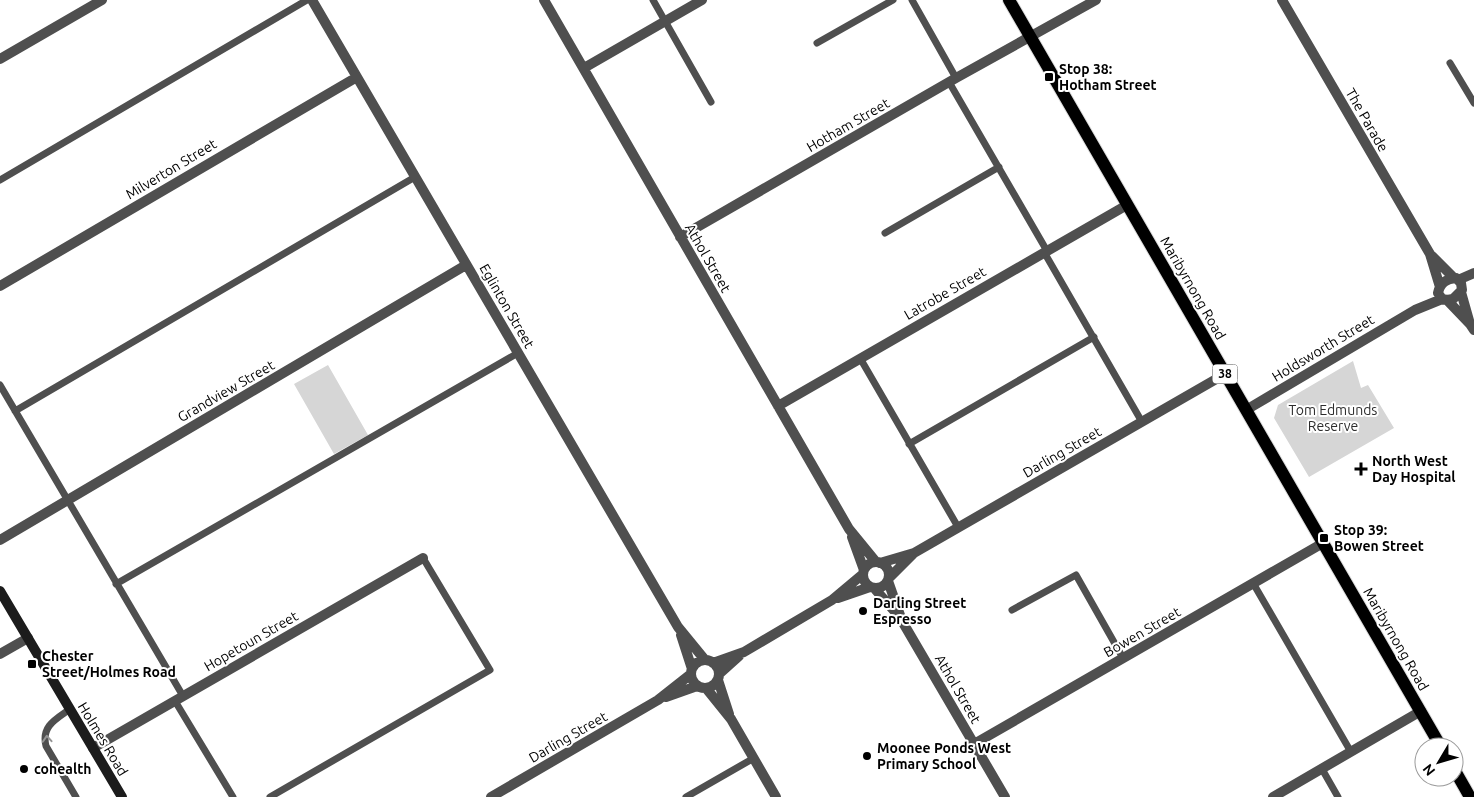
<svg xmlns="http://www.w3.org/2000/svg" width="1474" height="797" font-family="Ubuntu,sans-serif">
  <style>
    .green { fill: #d6d6d6 }
    .lines { fill: none; stroke-linecap: round; stroke-linejoin: round }
    .primary-casing { stroke: #dbdbdb; stroke-width: 14 }
    .lane { stroke: #4f4f4f; stroke-width: 7 }
    .street { stroke: #4f4f4f; stroke-width: 10 }
    .secondary { stroke: #1c1c1c; stroke-width: 10 }
    .primary { stroke: #000; stroke-width: 12 }
    .tram { stroke: #000; stroke-width: 1 }
    .oneway { stroke: #959595 }
    .poi-dot { fill: #000; stroke: #fff; stroke-width: 2 }
    .labels { text-anchor: middle; stroke-width: 4; stroke-linejoin: round; paint-order: stroke }
    .shield { fill: #fff; stroke: #4c4c4c; stroke-width: 1 }
    .shield-label { font-size: 12px; font-weight: bold; fill: #000 }
    .poi-label { font-size: 14px; font-weight: bold; fill: #000; stroke: #fff; text-anchor: start }
    .street-label { font-size: 14px; fill: #000; stroke: #fff }
    .park-label { font-size: 14px; fill: #2d2d2d; stroke: #fff }
  </style>
  <rect width="100%" height="100%" fill="#fff"/>
  <path class="green" d="M 1353,361 L 1361,388 L 1368,385 L 1394,428 L 1309,477 L 1274,418 L 1278,405 Z
    M 328,365 L 368,435 L 334,454 L 294,384 Z"/>
  <g class="lines">
    <defs>
      <path id="primary" d="M 1009,0 L 1441,747
        M 1454,769 L 1470,797"/>
    </defs>
    <use href="#primary" class="primary-casing"/>
    <path class="lane" d="M 653,0 L 711,102
      M 912,0 L 956,78
      M 817,43 L 893,0
      M 1450,63 L 1474,103
      M 949,82 L 1047,251
      M 0,180 L 307,0
      M 885,233 L 999,167
      M 1044,252 L 1142,422
      M 860,358 L 958,527
      M 0,385 L 183,696
      M 15,411 L 415,177
      M 909,444 L 1094,337
      M 1253,583 L 1351,752
      M 116,584 L 518,353
      M 1012,610 L 1076,575 L 1123,658
      M 175,701 L 233,797
      M 70,709 C 56,719 41,726 46,746 L 76,797
      M 1322,769 L 1338,797
      M 270,797 L 490,670 L 423,558
      M 686,797 L 754,758"/>
    <path class="street" d="M 312,0 L 678,627 L 705,660
      M 544,0 L 849,529 L 876,562
      M 1282,0 L 1430,254 L 1440,287
      M 0,59 L 102,0
      M 584,68 L 702,0
      M 680,237 L 956,78 L 1096,0
      M 1432,256 L 1454,278
      M 1458,280 L 1474,273
      M 0,286 L 357,77
      M 1461,292 L 1470,324 L 1474,330
      M 1447,300 L 1453,299 L 1462,290 L 1461,283 L 1456,278 C 1446,279 1440,283 1438,293 L 1442,299 L 1447,300 L 1470,324
      M 778,406 L 1127,205
      M 1246,410 L 1415,310 L 1442,299
      M 852,537 L 864,570
      M 0,540 L 466,265
      M863 575a13 13 0 1 1 26 0a13 13 0 1 1-26 0Z
      M 880,563 L 914,553 L 1225,374
      M 889,578 L 913,554
      M 888,581 L 902,621 L 1005,797
      M 874,588 L 897,614
      M 838,598 L 870,587
      M 681,635 L 692,669
      M 0,654 L 28,638
      M691 674a14 14 0 1 1 28 0a14 14 0 1 1-28 0Z
      M 713,663 L 744,652 L 832,600 L 863,574
      M 719,674 L 739,656
      M 718,680 L 729,714
      M 706,688 L 731,719 L 776,797
      M 666,697 L 697,686
      M 974,744 L 1323,543
      M 93,748 L 423,558
      M 491,797 L 658,700 L 691,674
      M 1273,797 L 1421,711"/>
    <path class="secondary" d="M 0,591 L 122,797"/>
    <use href="#primary" class="primary"/>
    <path class="tram" d="M 1012,0 L 1446,747
      M 1395,673 L 1437,747
      M 1454,761 L 1474,796
      M 1454,776 L 1466,797"/>
  </g>
  <defs><path id="oneway-chevron" d="M-2-3.5L2.5 0L-2 3.5" fill="none" stroke-width="1.6" stroke-linecap="round" stroke-linejoin="round" transform="scale(1.25)"/></defs>
  <use class="oneway" href="#oneway-chevron" transform="translate(47 739) rotate(-94)"/>
  <g class="poi-dot">
    <rect x="1044" y="72" width="10" height="10" rx="2.5"/>
    <path d="M1358.5 461.5h5v5h5v5h-5v5h-5v-5h-5v-5h5z"/>
    <rect x="1319" y="533" width="10" height="10" rx="2.5"/>
    <circle cx="863" cy="611" r="5"/>
    <rect x="27" y="659" width="10" height="10" rx="2.5"/>
    <circle cx="867" cy="756" r="5"/>
    <circle cx="24" cy="769" r="5"/>
  </g>
  <g class="labels">
    <rect class="shield" x="1212.5" y="364.5" width="25" height="19" rx="4"/>
    <g class="shield-label">
      <text x="1225" y="378">38</text>
    </g>
    <g class="poi-label">
      <text x="1059" y="74">Stop 38:<tspan x="1059" dy="16">Hotham Street</tspan></text>
      <text x="1372" y="466">North West<tspan x="1372" dy="16">Day Hospital</tspan></text>
      <text x="1334" y="535">Stop 39:<tspan x="1334" dy="16">Bowen Street</tspan></text>
      <text x="873" y="608">Darling Street<tspan x="873" dy="16">Espresso</tspan></text>
      <text x="42" y="661">Chester<tspan x="42" dy="16">Street/Holmes Road</tspan></text>
      <text x="877" y="753">Moonee Ponds West<tspan x="877" dy="16">Primary School</tspan></text>
      <text x="34" y="774">cohealth</text>
    </g>
    <g class="street-label">
      <text transform="translate(1367 120) rotate(60)" y="5">The Parade</text>
      <text transform="translate(848 125) rotate(-30)" y="5">Hotham Street</text>
      <text transform="translate(171 169) rotate(-31)" y="5">Milverton Street</text>
      <text transform="translate(708 258) rotate(60)" y="5">Athol Street</text>
      <text transform="translate(1193 288) rotate(60)" y="5">Maribyrnong Road</text>
      <text transform="translate(945 293) rotate(-30)" y="5">Latrobe Street</text>
      <text transform="translate(507 306) rotate(60)" y="5">Eglinton Street</text>
      <text transform="translate(1323 348) rotate(-31)" y="5">Holdsworth Street</text>
      <text transform="translate(226 391) rotate(-30)" y="5">Grandview Street</text>
      <text transform="translate(1062 452) rotate(-30)" y="5">Darling Street</text>
      <text transform="translate(1142 632) rotate(-30)" y="5">Bowen Street</text>
      <text transform="translate(1396 639) rotate(60)" y="5">Maribyrnong Road</text>
      <text transform="translate(251 641) rotate(-30)" y="5">Hopetoun Street</text>
      <text transform="translate(958 689) rotate(60)" y="5">Athol Street</text>
      <text transform="translate(568 737) rotate(-30)" y="5">Darling Street</text>
      <text transform="translate(103 739) rotate(59)" y="5">Holmes Road</text>
    </g>
    <g class="park-label">
      <text x="1333" y="415">Tom Edmunds<tspan x="1333" dy="16">Reserve</tspan></text>
    </g>
  </g>
  <g transform="translate(1439 762) rotate(232)"><circle r="24" fill="#ffffff" stroke="#999999"/>
  <path d="M0-4L9 19L0 12L-9 19Z" fill="#000000"/>
  <text y="-8" font-size="14" font-weight="bold" text-anchor="middle" fill="#000000">N</text>
  </g>
</svg>
